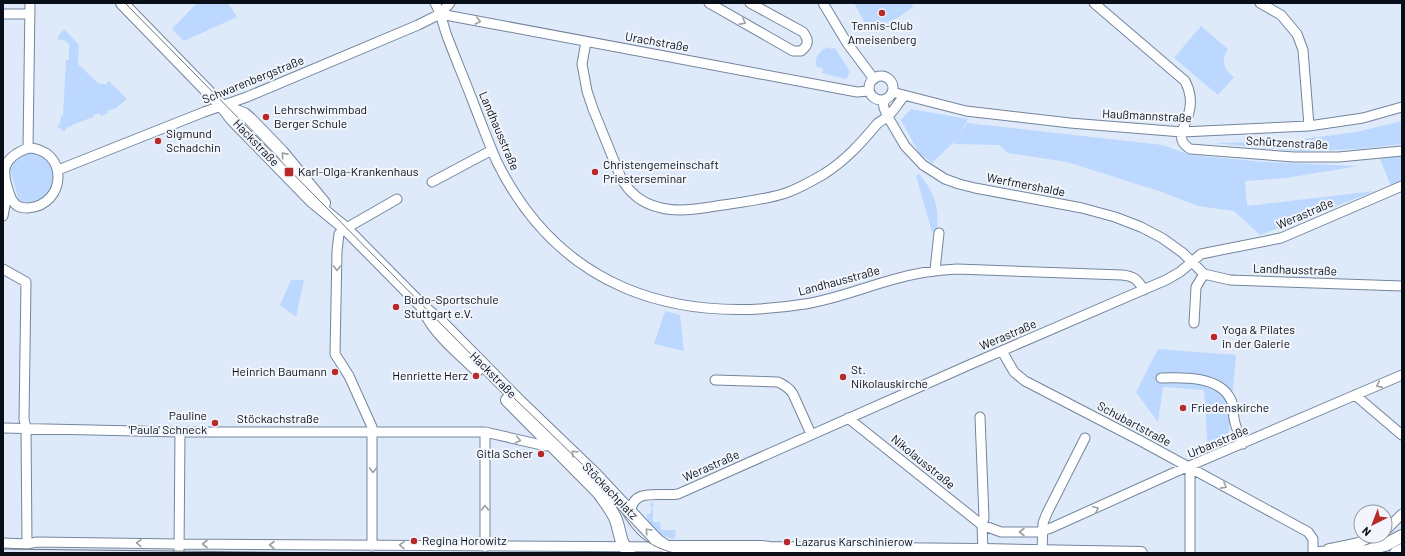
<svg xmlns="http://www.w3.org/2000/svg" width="1405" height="556" font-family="Barlow,sans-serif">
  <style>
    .green { fill: #bcd8ff }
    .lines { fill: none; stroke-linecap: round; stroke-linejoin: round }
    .minor-casing { stroke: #73859d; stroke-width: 11 }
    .major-casing { stroke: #73859d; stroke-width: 14 }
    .minor { stroke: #fff; stroke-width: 9 }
    .major { stroke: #fff; stroke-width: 12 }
    .tram { stroke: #6d7582; stroke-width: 1 }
    .oneway { stroke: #9d9fa3 }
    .poi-dot { fill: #b8292a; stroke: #f2f6fc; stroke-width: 1.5 }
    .labels { text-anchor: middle; stroke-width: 4; stroke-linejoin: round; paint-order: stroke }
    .poi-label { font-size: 12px; fill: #090f18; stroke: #f2f6fc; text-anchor: start }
    .street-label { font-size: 12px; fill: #090f18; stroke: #f2f6fc }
  </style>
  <rect width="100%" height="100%" fill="#deeafa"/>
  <path class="green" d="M 197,3 L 228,3 L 237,17 L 184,41 L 172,29 Z
    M 854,3 L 914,3 L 912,5 L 913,7 C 894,21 890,24 866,25 Z
    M 1201,26 L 1228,49 C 1221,59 1223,70 1234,77 L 1218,95 L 1174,58 Z
    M 64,29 L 79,45 L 78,64 L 99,84 L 106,84 L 109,81 L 127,99 L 116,108 L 107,111 L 108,113 L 101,116 L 100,113 L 93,115 L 93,117 L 72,125 L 72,126 L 67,127 L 64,132 L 58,127 L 58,125 L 60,124 L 61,116 L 63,116 L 66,60 L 69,60 L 69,44 L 64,40 L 58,40 L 58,36 Z
    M 827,47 L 831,49 L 835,48 L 850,72 L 846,79 L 822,73 L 823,68 L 817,67 C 813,58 819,52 827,47 Z
    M 911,109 L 968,119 L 958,137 L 967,123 L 1163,145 L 1190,155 L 1265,162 L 1359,166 L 1286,178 L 1245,181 L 1247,206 L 1375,191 L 1260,235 L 1234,211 L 1198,206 L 1162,192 L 1067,162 L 1008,153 L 999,145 L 954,144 L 956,140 L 932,163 L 919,153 L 901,120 Z
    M 1402,121 L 1402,144 L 1359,149 L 1300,151 L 1213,143 L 1288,141 L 1356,132 Z
    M 31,152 C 63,158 59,201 27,202 C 23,203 22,203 19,201 L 9,166 C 14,158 21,154 31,152 Z
    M 1402,155 L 1402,180 L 1391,186 L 1380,159 Z
    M 919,174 C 935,193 939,206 937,231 L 932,232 L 916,176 Z
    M 291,280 L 304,280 L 296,317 L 280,305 Z
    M 665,311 L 680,315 L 684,351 L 654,344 Z
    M 1158,349 L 1236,355 L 1228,440 L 1208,453 L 1204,390 L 1163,387 L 1158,422 L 1136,392 Z
    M 653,502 L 653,522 L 660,522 L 661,530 L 676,530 L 675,539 C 661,537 650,529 646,515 L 651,513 L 652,508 L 650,504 Z"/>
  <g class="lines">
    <defs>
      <path id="minor" d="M 435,3 C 441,13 443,25 447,36 C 456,60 466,83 475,107 C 482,125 489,144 497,162 C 559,287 672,325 805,304 C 836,299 865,287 895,279 C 916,273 936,270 957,269 L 1122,275 C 1134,276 1138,280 1144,290
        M 709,3 L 793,51 L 801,51 C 809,45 809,40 803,32 L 750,3
        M 823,3 L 847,43 L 874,79
        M 1094,3 L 1185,81 C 1190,90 1192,102 1189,112 C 1186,127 1173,138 1190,149 L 1294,157 L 1339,157 L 1402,151
        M 1260,3 L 1281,15 L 1297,34 L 1303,50 L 1309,126
        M 3,14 L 30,14
        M 440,14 L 857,92 L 869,91
        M 586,42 L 582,64 L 587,91 L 593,109 L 621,178 C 629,192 641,203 658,207 C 681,214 706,207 730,204 C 749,201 768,199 786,193 C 800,188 812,181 824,174 C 846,160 861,143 877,124 C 881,120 886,119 889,115 C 895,109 899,102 904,96
        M869 88a12 12 0 1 1 24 0a12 12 0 1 1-24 0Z
        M 892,92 L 966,111 L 1070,123 L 1182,132 L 1309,126 L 1363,118 L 1402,107
        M 883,100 L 884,108 L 888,117 L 905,146 L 923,165 L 945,179 L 959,184 L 975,188 L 1082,208 L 1115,217 L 1141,227 L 1162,238 L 1183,253 L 1204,274 L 1230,280 L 1402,286
        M 28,148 C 69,149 67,205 28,208 C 19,208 15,206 11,198 C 1,172 0,159 28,148 Z
        M 28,148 L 30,3
        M 58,170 L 204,112 L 247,97 L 418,25 L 440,14 L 450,3
        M 432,182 L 492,150
        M 3,216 L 8,189
        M 3,269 L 26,282 L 24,419 L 26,428 L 27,544
        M 935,270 L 939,233
        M 1194,323 L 1196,287 L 1204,274
        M 1002,351 L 1014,372 L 1025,381 L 1139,440 L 1308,532 L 1313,539 L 1313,553
        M 1161,378 C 1183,377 1220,376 1231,400 C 1234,405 1233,412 1234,418 C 1235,427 1240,436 1243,444
        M 715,380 L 778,382 C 784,385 790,388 793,394 L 811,434
        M 1355,395 L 1402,435
        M 980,417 L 984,518 L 982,525 L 983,550
        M 848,418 L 982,525 L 1001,532 L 1038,532 L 1051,528 L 1173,473 L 1402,375
        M 3,428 L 180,432 L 485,432 L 546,446 L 550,444
        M 631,512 C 632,487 661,497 678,494 L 969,365 L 1166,280 L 1180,272 L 1201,254 L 1281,238 L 1402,186
        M 1385,531 L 1402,514
        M 3,543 L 27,544 L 37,542 L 178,544 L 667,547
        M 372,546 L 372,427 L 349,376 L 335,354 L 337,251 L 339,234 L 343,230 L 397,199
        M 485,547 L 485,432
        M 1328,549 L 1357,543 L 1374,536
        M 1042,551 L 1043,523 L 1047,513 L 1085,438
        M 179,553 L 180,432
        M 1190,553 L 1190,467"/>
      <path id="major" d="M 122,3 L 222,106 L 232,119 L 312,201 L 345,228 L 424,308 L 441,322 L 517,399 L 595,474 L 652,535 L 658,541 L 667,547 L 761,547 L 770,548 L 983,550 L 1141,553
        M 222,106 L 244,114 L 250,119 L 282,152 L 324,203
        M 426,313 C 437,335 460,353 477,370
        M 507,400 L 599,493 C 605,502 612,510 616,520 C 621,534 619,541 629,553
        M 1385,545 L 1402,536
        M 1317,553 L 1368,551 L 1391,542
        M 1396,553 L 1402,550"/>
    </defs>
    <use href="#minor" class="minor-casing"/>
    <use href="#major" class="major-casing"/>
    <use href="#minor" class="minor"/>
    <use href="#major" class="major"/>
    <path class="tram" d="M 125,3 L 515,399 C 545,428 576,457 605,488 C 618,503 626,524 641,537 C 651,545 662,550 674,553
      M 3,549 L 334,553"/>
  </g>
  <defs><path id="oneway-chevron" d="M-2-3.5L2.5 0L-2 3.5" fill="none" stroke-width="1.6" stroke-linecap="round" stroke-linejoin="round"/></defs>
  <g class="oneway">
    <use href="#oneway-chevron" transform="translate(478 21) rotate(11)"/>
    <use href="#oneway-chevron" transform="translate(743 22) rotate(29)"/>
    <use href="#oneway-chevron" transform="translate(284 155) rotate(-132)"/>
    <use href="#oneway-chevron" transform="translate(337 268) rotate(91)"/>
    <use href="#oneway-chevron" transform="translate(1379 385) rotate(156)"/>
    <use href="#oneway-chevron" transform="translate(518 440) rotate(13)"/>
    <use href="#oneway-chevron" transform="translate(574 453) rotate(-136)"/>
    <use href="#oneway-chevron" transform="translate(373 470) rotate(90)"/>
    <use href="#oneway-chevron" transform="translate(1224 486) rotate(29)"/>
    <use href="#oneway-chevron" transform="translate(485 508) rotate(-90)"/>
    <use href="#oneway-chevron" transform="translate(1096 509) rotate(-25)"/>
    <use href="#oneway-chevron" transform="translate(648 531) rotate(-133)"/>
    <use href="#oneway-chevron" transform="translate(1022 532) rotate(-180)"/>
    <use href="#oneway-chevron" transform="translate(139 543) rotate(-179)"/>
    <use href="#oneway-chevron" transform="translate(205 544) rotate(-180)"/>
    <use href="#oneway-chevron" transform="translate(272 545) rotate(-180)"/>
    <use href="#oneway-chevron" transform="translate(402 545) rotate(-179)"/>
  </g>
  <g class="poi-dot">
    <circle cx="882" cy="13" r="4"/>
    <circle cx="266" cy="117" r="4"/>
    <circle cx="158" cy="141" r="4"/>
    <rect x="284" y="167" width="10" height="10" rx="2"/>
    <circle cx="595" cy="172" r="4"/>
    <circle cx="396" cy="307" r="4"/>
    <circle cx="1214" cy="337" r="4"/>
    <circle cx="335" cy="372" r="4"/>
    <circle cx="476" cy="376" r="4"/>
    <circle cx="843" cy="377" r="4"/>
    <circle cx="1183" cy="408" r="4"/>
    <circle cx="215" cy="423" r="4"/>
    <circle cx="541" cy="454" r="4"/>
    <circle cx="414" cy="541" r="4"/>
    <circle cx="787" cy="542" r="4"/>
  </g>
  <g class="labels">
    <g class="poi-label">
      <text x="882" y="30" text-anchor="middle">Tennis-Club<tspan x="882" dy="14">Ameisenberg</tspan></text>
      <text x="274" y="114">Lehrschwimmbad<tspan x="274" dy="14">Berger Schule</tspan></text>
      <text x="166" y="138">Sigmund<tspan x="166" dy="14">Schadchin</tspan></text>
      <text x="603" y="169">Christengemeinschaft<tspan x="603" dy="14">Priesterseminar</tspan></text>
      <text x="298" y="176">Karl-Olga-Krankenhaus</text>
      <text x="404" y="304">Budo-Sportschule<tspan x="404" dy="14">Stuttgart e.V.</tspan></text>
      <text x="1222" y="334">Yoga &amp; Pilates<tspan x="1222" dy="14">in der Galerie</tspan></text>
      <text x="851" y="374">St.<tspan x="851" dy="14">Nikolauskirche</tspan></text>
      <text x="327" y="376" text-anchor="end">Heinrich Baumann</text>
      <text x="468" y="380" text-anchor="end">Henriette Herz</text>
      <text x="1191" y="412">Friedenskirche</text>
      <text x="207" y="420" text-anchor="end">Pauline<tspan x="207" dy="14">'Paula' Schneck</tspan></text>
      <text x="533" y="458" text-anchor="end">Gitla Scher</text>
      <text x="422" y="545">Regina Horowitz</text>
      <text x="795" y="546">Lazarus Karschinierow</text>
    </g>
    <g class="street-label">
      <text transform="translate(657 42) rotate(10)" y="4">Urachstraße</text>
      <text transform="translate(253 80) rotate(-22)" y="4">Schwarenbergstraße</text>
      <text transform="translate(1147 116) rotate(3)" y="4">Haußmannstraße</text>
      <text transform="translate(499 131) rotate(67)" y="4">Landhausstraße</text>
      <text transform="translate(256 143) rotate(46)" y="4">Hackstraße</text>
      <text transform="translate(1287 143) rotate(3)" y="4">Schützenstraße</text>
      <text transform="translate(1026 185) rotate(11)" y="4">Werfmershalde</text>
      <text transform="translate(1305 214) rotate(-23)" y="4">Werastraße</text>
      <text transform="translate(1295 270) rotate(2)" y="4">Landhausstraße</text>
      <text transform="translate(839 281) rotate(-15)" y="4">Landhausstraße</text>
      <text transform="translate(1008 335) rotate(-23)" y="4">Werastraße</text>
      <text transform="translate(493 375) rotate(45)" y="4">Hackstraße</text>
      <text x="278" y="423">Stöckachstraße</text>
      <text transform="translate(1134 424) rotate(28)" y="4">Schubartstraße</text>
      <text transform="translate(1218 442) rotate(-23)" y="4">Urbanstraße</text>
      <text transform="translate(923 462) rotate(39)" y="4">Nikolausstraße</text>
      <text transform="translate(711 466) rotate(-24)" y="4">Werastraße</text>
      <text transform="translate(610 491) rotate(46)" y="4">Stöckachplatz</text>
    </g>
  </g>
  <rect width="1405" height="556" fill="none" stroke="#090f18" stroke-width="8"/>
  <g transform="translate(1373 524) rotate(222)"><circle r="19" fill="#f2f6fc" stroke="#959aa1"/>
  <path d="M0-3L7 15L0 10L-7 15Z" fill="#b8292a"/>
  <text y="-6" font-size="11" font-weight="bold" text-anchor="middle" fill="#090f18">N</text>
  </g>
</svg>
